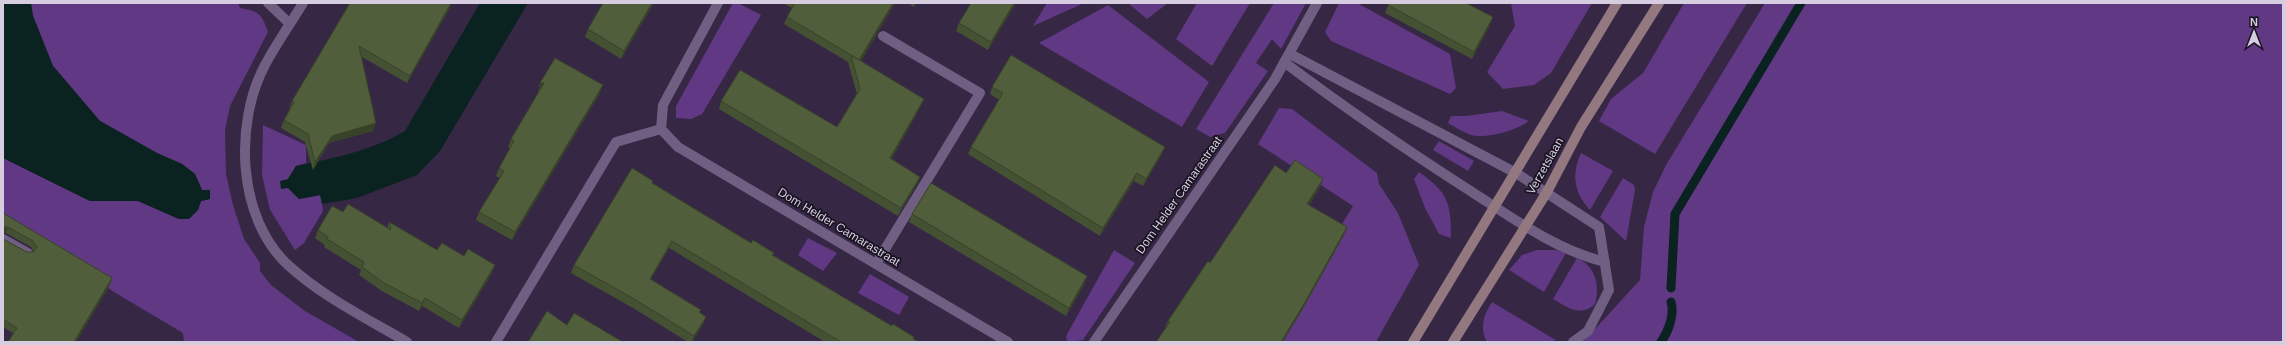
<svg xmlns="http://www.w3.org/2000/svg" width="2286" height="345" font-family="Arial,sans-serif">
  <style>
    .green { fill: #613884 }
    .water { fill: #0a2321 }
    .lines { fill: none; stroke-linecap: round; stroke-linejoin: round }
    .stream { stroke: #0a2321; stroke-width: 9 }
    .service { stroke: #705f82; stroke-width: 10 }
    .minor { stroke: #705f82; stroke-width: 10 }
    .secondary { stroke: #937880; stroke-width: 10 }
    .wall { fill: #455133 }
    .shaded-wall { fill: #384229 }
    .building { fill: #505e3b; stroke: #384229 }
    .labels { text-anchor: middle; stroke-width: 3.5; stroke-linejoin: round; paint-order: stroke }
    .street-label { font-size: 12px; fill: #d6cde1; stroke: #1a1321 }
  </style>
  <rect width="100%" height="100%" fill="#362745"/>
  <path class="green" d="M 31,3 L 238,3 L 240,8 C 259,11 262,14 268,32 L 230,106 L 225,130 L 226,174 L 233,205 L 244,239 L 260,263 L 260,271 L 271,285 L 305,311 L 359,342 L 184,342 L 183,333 L 119,295 L 3,221 L 3,158 L 90,201 L 138,201 L 179,219 L 198,210 L 201,201 L 210,199 L 210,191 L 202,190 L 195,174 L 182,164 L 157,153 L 100,121 L 53,66 L 33,16 Z
    M 733,3 L 738,3 L 761,15 L 702,114 L 691,119 L 676,118 L 676,106 Z
    M 1047,3 L 1084,3 L 1033,26 Z
    M 1128,3 L 1168,3 L 1147,19 Z
    M 1197,3 L 1250,3 L 1212,66 L 1176,39 Z
    M 1274,3 L 1306,3 L 1281,49 L 1272,39 L 1256,63 L 1268,71 L 1225,133 L 1210,137 L 1196,129 Z
    M 1339,3 L 1357,3 L 1450,54 L 1456,88 L 1450,94 L 1331,41 L 1325,32 Z
    M 1511,3 L 1592,3 L 1551,73 L 1534,85 L 1503,89 L 1487,72 L 1515,26 Z
    M 1684,3 L 1747,3 L 1655,154 L 1599,121 L 1611,99 L 1643,73 Z
    M 1765,3 L 2283,3 L 2283,342 L 1583,342 L 1640,280 L 1644,227 L 1653,192 L 1666,165 Z
    M 1108,5 L 1209,82 L 1182,127 L 1039,43 Z
    M 1279,108 L 1292,109 L 1377,173 L 1379,184 L 1398,213 L 1419,265 L 1376,342 L 1271,342 L 1353,206 L 1258,144 Z
    M 1502,111 L 1529,121 C 1515,131 1487,139 1471,135 C 1463,132 1455,127 1448,123 L 1451,116 L 1466,116 Z
    M 263,125 L 306,145 L 306,163 L 296,166 L 288,179 L 288,188 L 299,199 L 321,195 L 323,211 L 304,243 L 295,250 L 270,210 L 262,175 Z
    M 1439,141 L 1474,161 L 1468,171 L 1433,150 Z
    M 1581,153 L 1613,171 L 1590,210 C 1574,193 1571,174 1581,153 Z
    M 1419,172 C 1448,193 1451,202 1451,238 L 1439,234 L 1425,208 L 1414,179 Z
    M 1623,178 L 1634,185 L 1635,190 L 1626,241 L 1600,217 Z
    M 808,238 L 837,253 L 823,271 L 798,255 Z
    M 1114,250 L 1135,263 L 1083,340 L 1067,342 L 1066,336 Z
    M 1537,250 L 1556,250 L 1566,253 L 1544,292 L 1509,270 L 1522,255 Z
    M 1577,258 C 1596,266 1600,286 1595,304 C 1580,318 1567,307 1553,299 Z
    M 870,274 L 909,297 L 899,315 L 858,293 Z
    M 1492,302 L 1554,339 L 1556,339 L 1552,342 L 1487,342 C 1479,327 1484,315 1492,302 Z"/>
  <path class="water" d="M 3,3 L 31,3 L 33,16 L 53,66 L 100,121 L 157,153 L 182,164 L 195,174 L 202,190 L 210,190 L 210,199 L 201,201 L 198,210 L 189,219 L 179,219 L 138,201 L 90,201 L 3,158 Z
    M 480,3 L 528,3 L 440,151 L 417,175 L 357,198 L 322,204 L 320,195 L 299,199 L 288,188 L 281,189 L 280,181 L 288,179 L 296,166 C 334,158 371,151 405,131 Z"/>
  <g class="lines">
    <path class="stream" d="M 1671,288 L 1675,214 L 1801,3
      M 1661,342 C 1668,332 1675,315 1671,302"/>
    <path class="service" d="M 3,239 L 28,253
      M 876,264 L 980,93 L 883,36"/>
    <path class="minor" d="M 268,3 L 290,24
      M 303,3 C 291,23 276,44 265,65 C 234,123 237,218 288,265 C 323,297 366,318 407,342
      M 718,3 L 663,105 L 661,129 L 678,147 L 1008,342
      M 1290,54 L 1516,173 L 1599,227 L 1609,290 L 1588,331 L 1573,342
      M 1284,62 C 1345,108 1408,151 1472,192 C 1514,219 1556,250 1605,262
      M 496,342 L 616,142 L 661,129
      M 1094,342 L 1275,79 L 1317,3"/>
    <path class="secondary" d="M 1413,342 L 1617,3
      M 1453,342 L 1547,192 L 1581,127 L 1659,3"/>
  </g>
  <path class="wall" d="M 350,3 L 451,3 L 450,8 L 407,83 L 362,57 L 373,131 L 329,143 L 313,170 L 305,142 L 281,128 L 284,120 L 290,109 L 289,109 L 292,101 Z
    M 603,3 L 654,3 L 621,59 L 585,37 L 588,29 Z
    M 783,3 L 895,3 L 861,61 L 924,99 L 921,106 L 891,159 L 920,177 L 917,184 L 898,216 L 719,109 L 721,101 L 837,127 L 857,94 L 848,62 L 784,24 L 787,17 L 792,8 Z
    M 908,3 L 916,3 L 914,7 Z
    M 971,3 L 1016,3 L 988,50 L 956,31 L 959,23 Z
    M 1389,3 L 1490,25 L 1472,59 L 1385,13 Z
    M 540,83 L 600,93 L 512,240 L 476,220 L 479,212 L 500,178 L 496,176 L 499,168 L 510,148 L 508,148 L 511,139 L 540,92 L 538,92 Z
    M 992,87 L 1162,154 L 1143,186 L 1134,181 L 1100,236 L 968,154 L 971,147 L 999,100 L 990,94 Z
    M 1286,173 L 1320,187 L 1309,205 L 1347,227 L 1344,235 L 1301,312 L 1165,328 L 1168,321 L 1210,263 Z
    M 652,183 L 751,243 L 774,253 L 773,255 L 892,326 L 914,337 L 914,339 L 919,342 L 825,342 L 669,248 L 651,279 L 701,310 L 699,313 L 706,317 L 703,324 L 692,342 L 688,342 L 633,308 L 571,273 L 574,265 Z
    M 3,213 L 112,278 L 110,285 L 76,342 L 8,342 L 13,333 L 3,327 L 3,239 L 27,252 L 34,252 L 31,247 L 6,233 Z
    M 912,214 L 1084,285 L 1066,316 L 909,222 Z
    M 389,222 L 437,250 L 492,273 L 459,328 L 422,306 L 419,311 L 382,291 L 359,275 L 361,270 L 324,247 L 325,245 L 315,238 L 318,230 L 387,228 Z"/>
  <path class="shaded-wall" d="M 451,3 L 450,8 L 407,83 L 410,76 Z
    M 652,3 L 654,3 L 621,59 L 624,51 Z
    M 893,3 L 895,3 L 857,67 L 859,60 Z
    M 1014,3 L 1016,3 L 988,50 L 991,42 Z
    M 1493,17 L 1490,25 L 1472,59 L 1474,52 Z
    M 540,83 L 544,83 L 542,92 L 538,92 Z
    M 603,85 L 600,93 L 512,240 L 515,232 Z
    M 924,99 L 921,106 L 888,166 L 890,158 Z
    M 376,123 L 373,131 L 329,143 L 313,170 L 315,162 L 332,136 Z
    M 1165,147 L 1162,154 L 1143,186 L 1146,179 Z
    M 1137,173 L 1134,181 L 1100,236 L 1103,228 Z
    M 920,177 L 917,184 L 898,216 L 901,208 Z
    M 1323,179 L 1320,187 L 1304,212 L 1307,204 Z
    M 3,227 L 8,227 L 6,233 L 3,233 Z
    M 1347,227 L 1344,235 L 1301,312 L 1283,342 L 1281,342 Z
    M 672,241 L 669,248 L 647,286 L 650,279 Z
    M 495,265 L 492,273 L 459,328 L 462,320 Z
    M 1087,276 L 1084,285 L 1066,316 L 1069,308 Z
    M 112,278 L 110,285 L 76,342 L 74,342 Z
    M 425,298 L 422,306 L 419,311 L 422,303 Z
    M 706,317 L 703,324 L 692,342 L 694,336 Z"/>
  <path class="building" d="M 350,3 L 451,3 L 410,76 L 359,46 L 376,123 L 332,136 L 315,162 L 308,134 L 284,120 L 294,102 L 292,101 Z
    M 603,3 L 652,3 L 624,51 L 588,29 Z
    M 795,3 L 893,3 L 859,60 L 851,55 L 924,99 L 890,158 L 920,177 L 901,208 L 721,101 L 740,70 L 837,127 L 860,89 L 851,55 L 787,17 Z
    M 971,3 L 1014,3 L 991,42 L 959,23 Z
    M 1389,3 L 1466,3 L 1493,17 L 1474,52 L 1388,5 Z
    M 1011,55 L 1165,147 L 1146,179 L 1137,173 L 1103,228 L 971,147 L 1003,93 L 992,87 Z
    M 555,58 L 603,85 L 515,232 L 479,212 L 504,171 L 499,168 L 514,141 L 511,139 L 544,83 L 540,83 Z
    M 1295,160 L 1323,179 L 1307,204 L 1347,227 L 1304,304 L 1281,342 L 1156,342 L 1170,322 L 1168,321 L 1208,261 L 1210,263 L 1275,165 L 1286,173 Z
    M 632,168 L 653,181 L 652,183 L 751,243 L 753,240 L 774,253 L 772,255 L 892,326 L 893,324 L 914,337 L 913,339 L 919,342 L 841,342 L 672,241 L 650,279 L 701,310 L 699,312 L 706,317 L 694,336 L 636,300 L 574,265 Z
    M 931,183 L 1087,276 L 1069,308 L 912,214 Z
    M 348,204 L 391,230 L 389,222 L 437,250 L 442,243 L 464,256 L 468,249 L 495,265 L 462,320 L 425,298 L 422,303 L 384,283 L 362,267 L 364,262 L 327,239 L 328,237 L 318,230 L 332,206 L 343,212 Z
    M 3,213 L 112,278 L 74,342 L 8,342 L 17,328 L 3,319 L 3,239 L 27,252 L 33,252 L 37,247 L 33,241 L 8,227 L 3,227 Z
    M 547,311 L 567,325 L 574,313 L 623,342 L 528,342 Z"/>
  <g class="labels">
    <g class="street-label">
      <text transform="translate(1545 166) rotate(-61)" y="4">Verzetslaan</text>
      <text transform="translate(1179 195) rotate(-55)" y="4">Dom Helder Camarastraat</text>
      <text transform="translate(839 227) rotate(31)" y="4">Dom Helder Camarastraat</text>
    </g>
  </g>
  <rect width="2286" height="345" fill="none" stroke="#d6cde1" stroke-width="8"/>
  <g transform="translate(2254 32)" stroke="#1a1321" stroke-width="3" paint-order="stroke">
  <path d="M0-3L7 15L0 10L-7 15Z" fill="#d6cde1"/>
  <text y="-6" font-size="11" font-weight="bold" text-anchor="middle" fill="#d6cde1">N</text>
  </g>
</svg>
